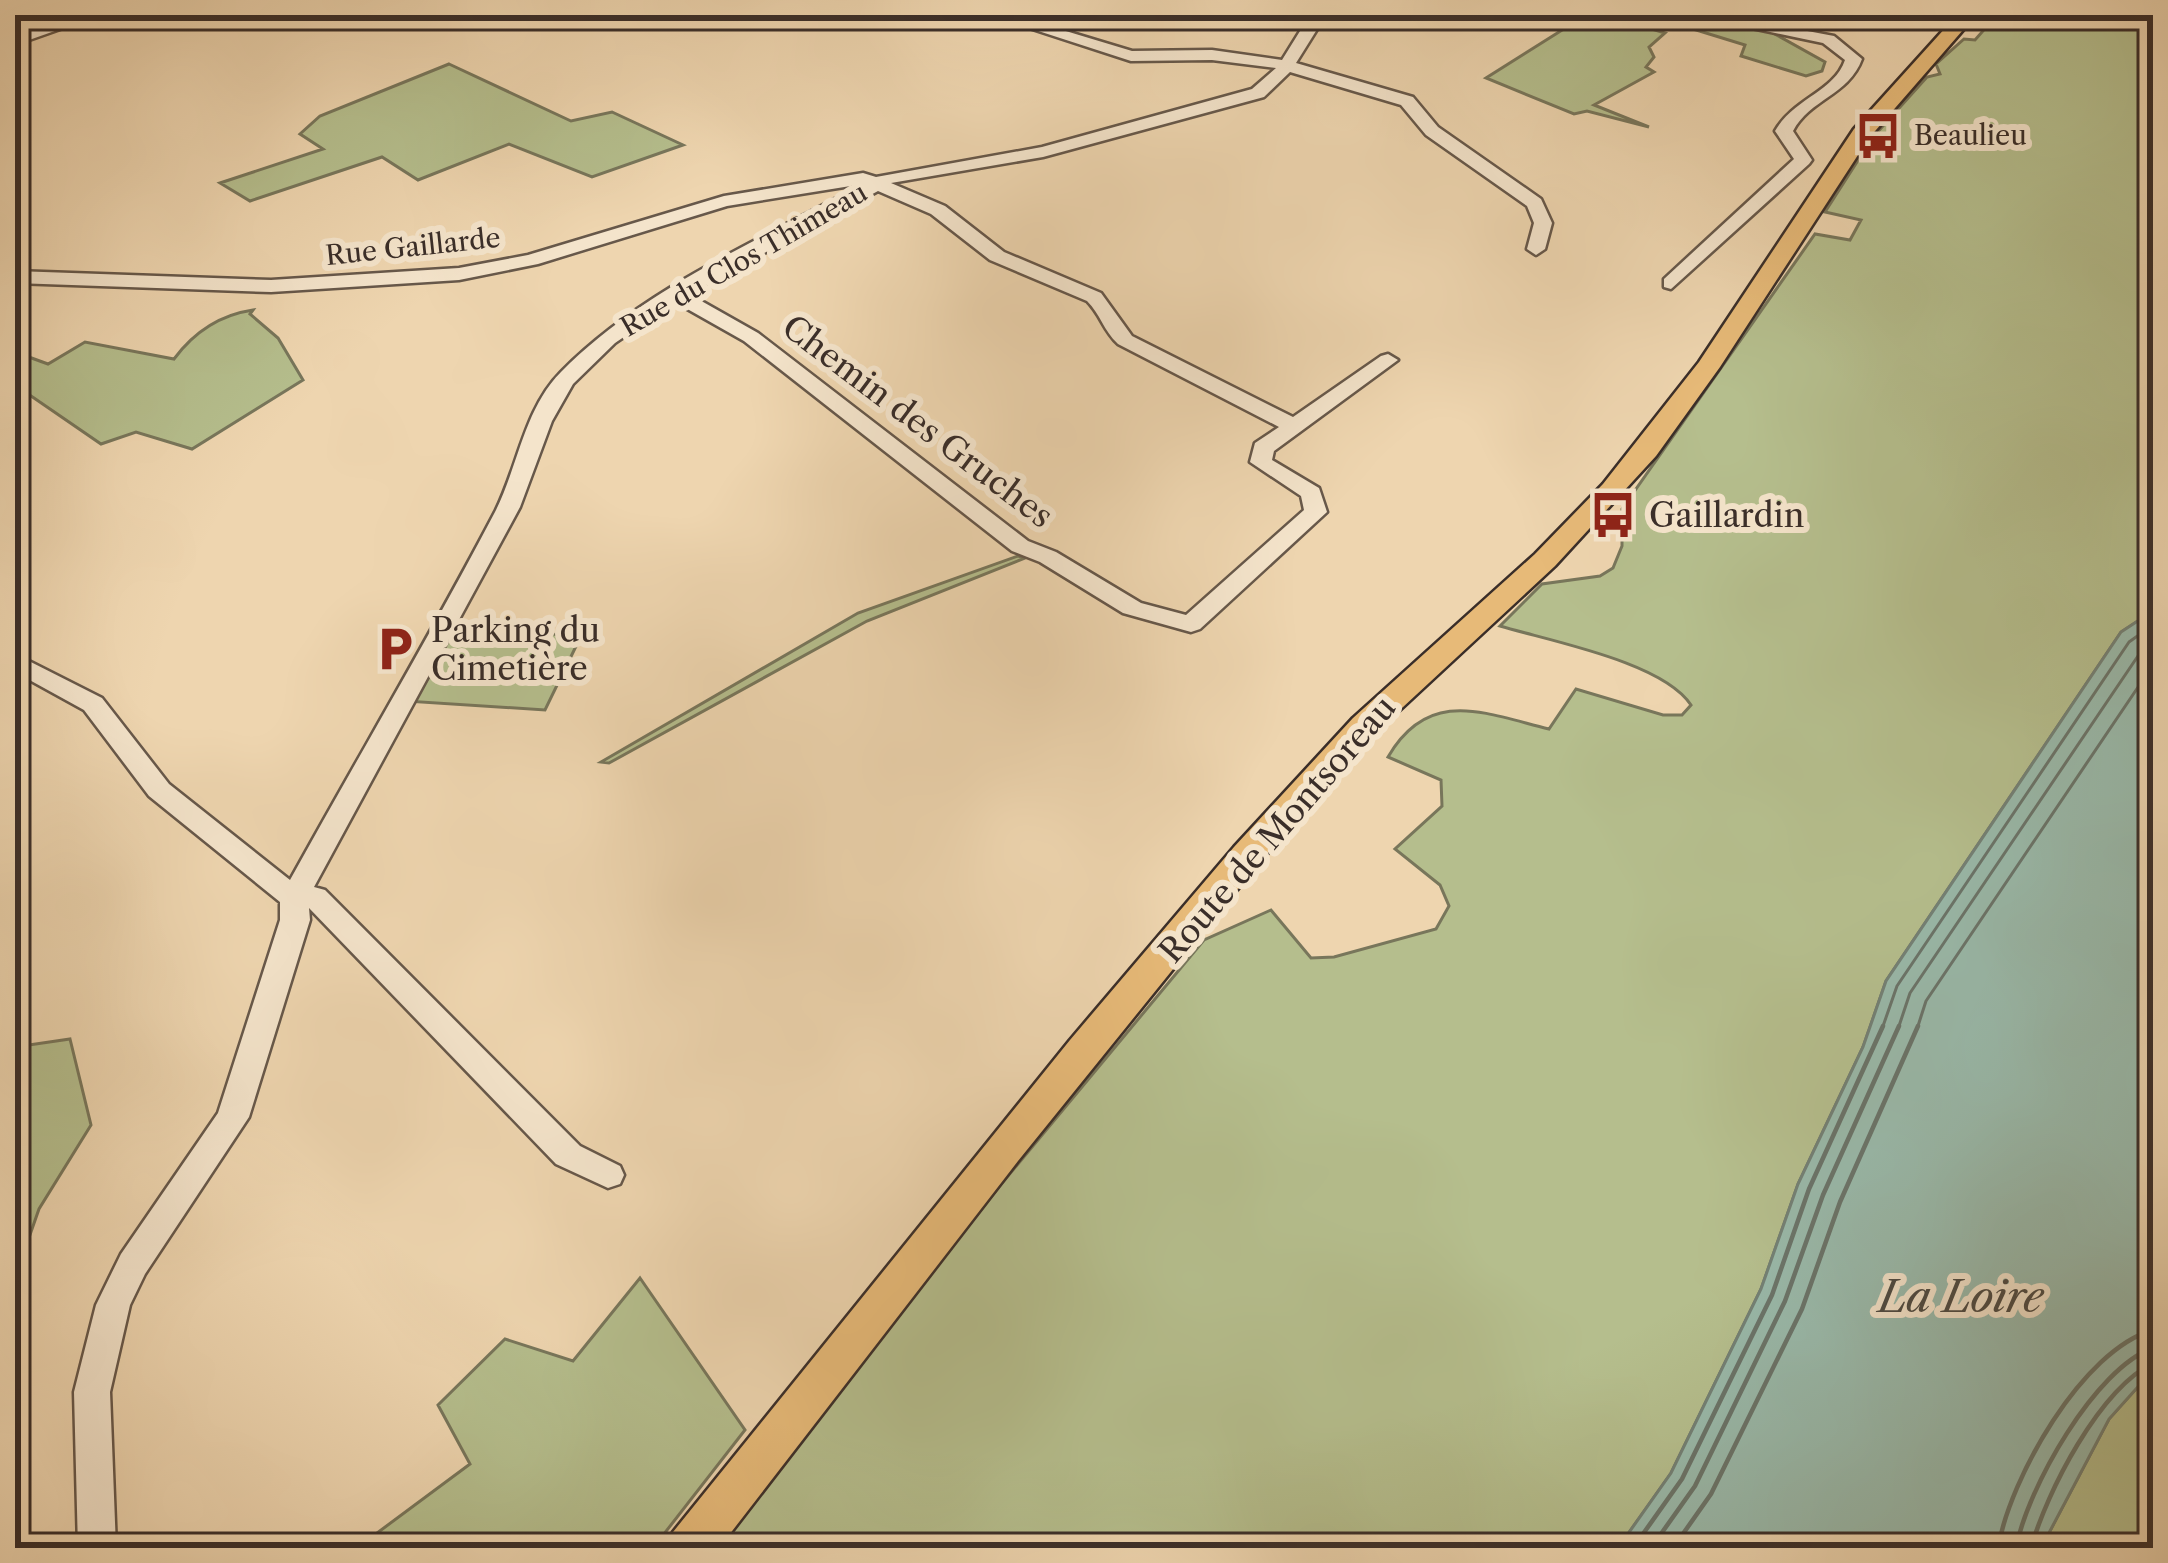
<svg xmlns="http://www.w3.org/2000/svg" width="2168" height="1563" font-family="'Libre Caslon Text',serif">
  <style>
    .green { fill: #b5be8d; stroke: #78765b; stroke-width: 3 }
    .water { fill: #99b9aa; stroke: #738176; stroke-width: 3 }
    .lines { fill: none; stroke-linecap: round; stroke-linejoin: round }
    .shore-far1 { stroke: #6a746a; stroke-width: 3 }
    .shore { stroke: #6a746a; stroke-width: 4.5 }
    .minor-casing { stroke: #67584a; stroke-width: 5 }
    .major-casing { stroke: #3a2e29; stroke-width: 5 }
    .minor { fill: #f4e4cb; fill-rule: evenodd }
    .major { fill: #e7ba78; fill-rule: evenodd }
    .labels { text-anchor: middle; stroke-width: 12; stroke-linejoin: round; paint-order: stroke }
    .far-poi-label { font-size: 27px; fill: #3a2e29; stroke: #f4e4cb; text-anchor: start }
    .far-street-label { font-size: 27px; fill: #3a2e29; stroke: #f4e4cb }
    .street-label { font-size: 33px; fill: #3a2e29; stroke: #f4e4cb }
    .poi-label { font-size: 33px; fill: #3a2e29; stroke: #f4e4cb; text-anchor: start }
    .near-water-label { font-size: 42px; font-style: italic; fill: #4d4a43; stroke: #f4e4cb }
  </style>
  <rect width="100%" height="100%" fill="#eed5af"/>
  <filter id="stains"><feTurbulence type="fractalNoise" baseFrequency=".00167" numOctaves="4"/><feColorMatrix values="0 0 0 0 .2 0 0 0 0 .09 0 0 0 0 .02 0 0 0 .5 -.17"/></filter>
  <radialGradient id="worn" r=".72"><stop offset=".6" stop-color="#630" stop-opacity="0"/><stop offset="1" stop-color="#630" stop-opacity=".3"/></radialGradient>
  <path class="green" d="M 1586,15 L 1758,15 L 1773,33 L 1825,62 L 1822,71 L 1806,76 L 1741,56 L 1745,45 L 1654,17 L 1645,27 L 1665,33 L 1649,47 L 1654,57 L 1646,67 L 1654,72 L 1594,105 L 1649,127 L 1587,111 L 1574,114 L 1486,78 Z
    M 1979,15 L 2153,15 L 2153,611 L 2121,632 L 1886,981 L 1863,1047 L 1798,1184 L 1761,1289 L 1671,1473 L 1618,1548 L 714,1548 L 998,1188 L 1204,940 L 1271,910 L 1311,958 L 1334,957 L 1436,929 L 1449,906 L 1440,885 L 1395,849 L 1442,806 L 1441,780 L 1388,757 C 1429,687 1484,713 1549,729 L 1576,689 L 1663,715 L 1682,715 L 1691,705 C 1663,662 1550,641 1500,626 L 1542,584 L 1600,576 L 1613,568 L 1622,546 L 1622,509 L 1815,234 L 1850,240 L 1861,220 L 1825,212 L 1873,137 L 1927,77 L 1940,74 L 1936,64 L 1964,39 L 1975,40 L 1990,23 L 1976,18 Z
    M 449,64 L 571,121 L 612,112 L 683,145 L 592,177 L 509,144 L 418,180 L 382,157 L 250,201 L 220,183 L 323,149 L 300,134 L 320,116 Z
    M 253,310 L 250,314 L 278,338 L 303,380 L 192,449 L 136,432 L 101,444 L 15,385 L 15,352 L 48,364 L 85,342 L 174,359 C 194,332 219,315 253,310 Z
    M 1018,556 L 1025,558 L 867,621 L 609,763 L 601,762 L 858,613 Z
    M 446,627 L 581,636 L 545,710 L 405,701 Z
    M 70,1039 L 91,1125 L 39,1209 L 24,1252 L 15,1254 L 15,1047 Z
    M 640,1278 L 745,1430 L 653,1548 L 328,1548 L 369,1539 L 470,1464 L 438,1405 L 505,1339 L 573,1361 Z
    M 2153,1370 L 2153,1548 L 2041,1548 L 2109,1419 Z"/>
  <path class="water" d="M 2153,611 L 2153,1370 L 2109,1419 L 2041,1548 L 1618,1548 L 1671,1473 L 1761,1289 L 1798,1184 L 1863,1047 L 1886,981 L 2121,632 Z"/>
  <g class="lines">
    <path class="shore-far1" d="M 1882,1029 L 1897,986 L 2129,642 L 2153,625
      M 1898,1029 L 1910,993 L 2140,653 L 2153,643
      M 1917,1029 L 1926,1001 L 2153,665"/>
    <path class="shore" d="M 1633,1548 L 1682,1479 L 1772,1295 L 1809,1189 L 1883,1026
      M 1651,1548 L 1695,1486 L 1785,1301 L 1823,1195 L 1899,1026
      M 1673,1548 L 1711,1494 L 1802,1309 L 1840,1202 L 1918,1026
      M 1998,1548 C 2010,1478 2082,1350 2153,1330
      M 2016,1548 C 2027,1489 2095,1368 2153,1348
      M 2031,1548 C 2047,1491 2099,1390 2153,1363"/>
    <defs>
      <path id="minor" d="M 76,15 L 100,15 L 15,45 L 15,35 Z
        M 989,15 L 1013,15 L 1132,51 L 1212,50 L 1282,60 L 1310,15 L 1326,15 L 1296,63 L 1413,97 L 1438,127 L 1541,199 L 1552,223 L 1545,249 L 1536,255 L 1527,249 L 1534,223 L 1527,206 L 1426,135 L 1401,105 L 1290,72 L 1264,97 L 1043,157 L 891,183 L 945,206 L 1004,252 L 1101,293 L 1132,336 L 1293,417 L 1381,356 L 1388,354 L 1398,360 L 1274,451 L 1272,460 L 1319,488 L 1327,512 L 1200,629 L 1191,632 L 1123,613 L 1040,562 L 1012,551 L 744,341 L 675,302 L 615,343 L 573,384 L 552,421 L 520,507 L 314,887 L 325,890 L 580,1146 L 620,1166 L 624,1175 L 620,1184 L 608,1188 L 556,1164 L 309,908 L 310,920 L 249,1117 L 145,1274 L 130,1305 L 110,1392 L 116,1548 L 78,1548 L 74,1392 L 96,1305 L 121,1254 L 218,1113 L 280,920 L 280,902 L 149,796 L 84,710 L 15,672 L 15,654 L 102,698 L 169,784 L 290,880 C 358,757 430,636 495,512 C 518,467 524,409 561,372 C 644,288 760,240 863,184 L 727,206 L 538,264 L 459,280 L 271,292 L 15,283 L 15,271 L 271,280 L 459,268 L 528,255 L 724,196 L 863,173 L 876,177 L 1042,147 L 1252,89 L 1276,68 L 1212,60 L 1131,61 ZM 878,191 L 931,214 L 990,260 L 1087,301 C 1101,315 1103,330 1118,344 L 1279,427 L 1255,443 L 1250,462 L 1301,496 L 1304,510 L 1186,615 L 1141,603 L 1056,552 L 1028,541 L 758,333 L 689,294 Z
        M 1689,15 L 1722,15 L 1834,36 L 1862,59 C 1849,95 1810,99 1793,131 L 1812,160 L 1809,164 L 1671,289 L 1664,287 L 1664,279 L 1794,159 L 1775,131 C 1794,98 1834,92 1845,60 L 1823,43 Z"/>
      <path id="major" d="M 1957,15 L 1976,15 L 1869,138 L 1720,367 L 1656,456 L 1555,566 L 1375,733 L 1258,864 L 1018,1161 L 719,1548 L 666,1548 L 673,1532 L 1070,1040 L 1234,847 L 1353,718 L 1535,554 L 1603,484 L 1699,362 L 1854,129 Z"/>
    </defs>
    <use href="#minor" class="minor-casing"/>
    <use href="#major" class="major-casing"/>
    <use href="#minor" class="minor"/>
    <use href="#major" class="major"/>
  </g>
  <defs>
    <symbol id="bus-bare" viewBox="-9 -9 18 18"><path d="M-5-6H5V4H4V6H2V4H-2V6H-4V4H-5ZM-3.5-4V0h7V-4ZM-3.5 1.2v1.5H-2V1.2ZM2 1.2v1.5H3.5V1.2Z" fill="#8f2418" stroke="#f4e4cb" stroke-width="2.5" paint-order="stroke"/></symbol>
    <symbol id="parking-bare" viewBox="-9 -9 18 18"><path d="M-3.5-5.5H1a3.5 3.5 0 0 1 0 7H-1V5.5H-3.5ZM-1-3.4V-.6H.8a1.4 1.4 0 0 0 0-2.8Z" fill="#8f2418" stroke="#f4e4cb" stroke-width="2.5" paint-order="stroke"/></symbol>
  </defs>
  <g fill-rule="evenodd">
    <use href="#bus-bare" x="1845" y="103" width="66" height="66"/>
    <use href="#bus-bare" x="1580" y="482" width="66" height="66"/>
    <use href="#parking-bare" x="362" y="616" width="66" height="66"/>
  </g>
  <g class="labels">
    <g class="far-poi-label">
      <text x="1914" y="145">Beaulieu</text>
    </g>
    <g class="far-street-label">
      <text transform="translate(413 247) rotate(-6)" y="9">Rue Gaillarde</text>
      <text transform="translate(744 260) rotate(-30)" y="9">Rue du Clos Thimeau</text>
    </g>
    <g class="street-label">
      <text transform="translate(918 421) rotate(37)" y="12">Chemin des Gruches</text>
      <text transform="translate(1277 829) rotate(-49)" y="12">Route de Montsoreau</text>
    </g>
    <g class="poi-label">
      <text x="1649" y="527">Gaillardin</text>
      <text x="431" y="642">Parking du<tspan x="431" dy="38">Cimetière</tspan></text>
    </g>
    <g class="near-water-label">
      <text x="1961" y="1312">La Loire</text>
    </g>
  </g>
  <rect width="2168" height="1563" fill="none" stroke="#eed5af" stroke-width="60"/>
  <rect x="18" y="18" width="2132" height="1527" fill="none" stroke="#3a2e29" stroke-width="6"/>
  <rect x="30" y="30" width="2108" height="1503" fill="none" stroke="#3a2e29" stroke-width="3"/>
  <rect width="100%" height="100%" filter="url(#stains)"/>
  <rect width="100%" height="100%" fill="url(#worn)"/>
</svg>
